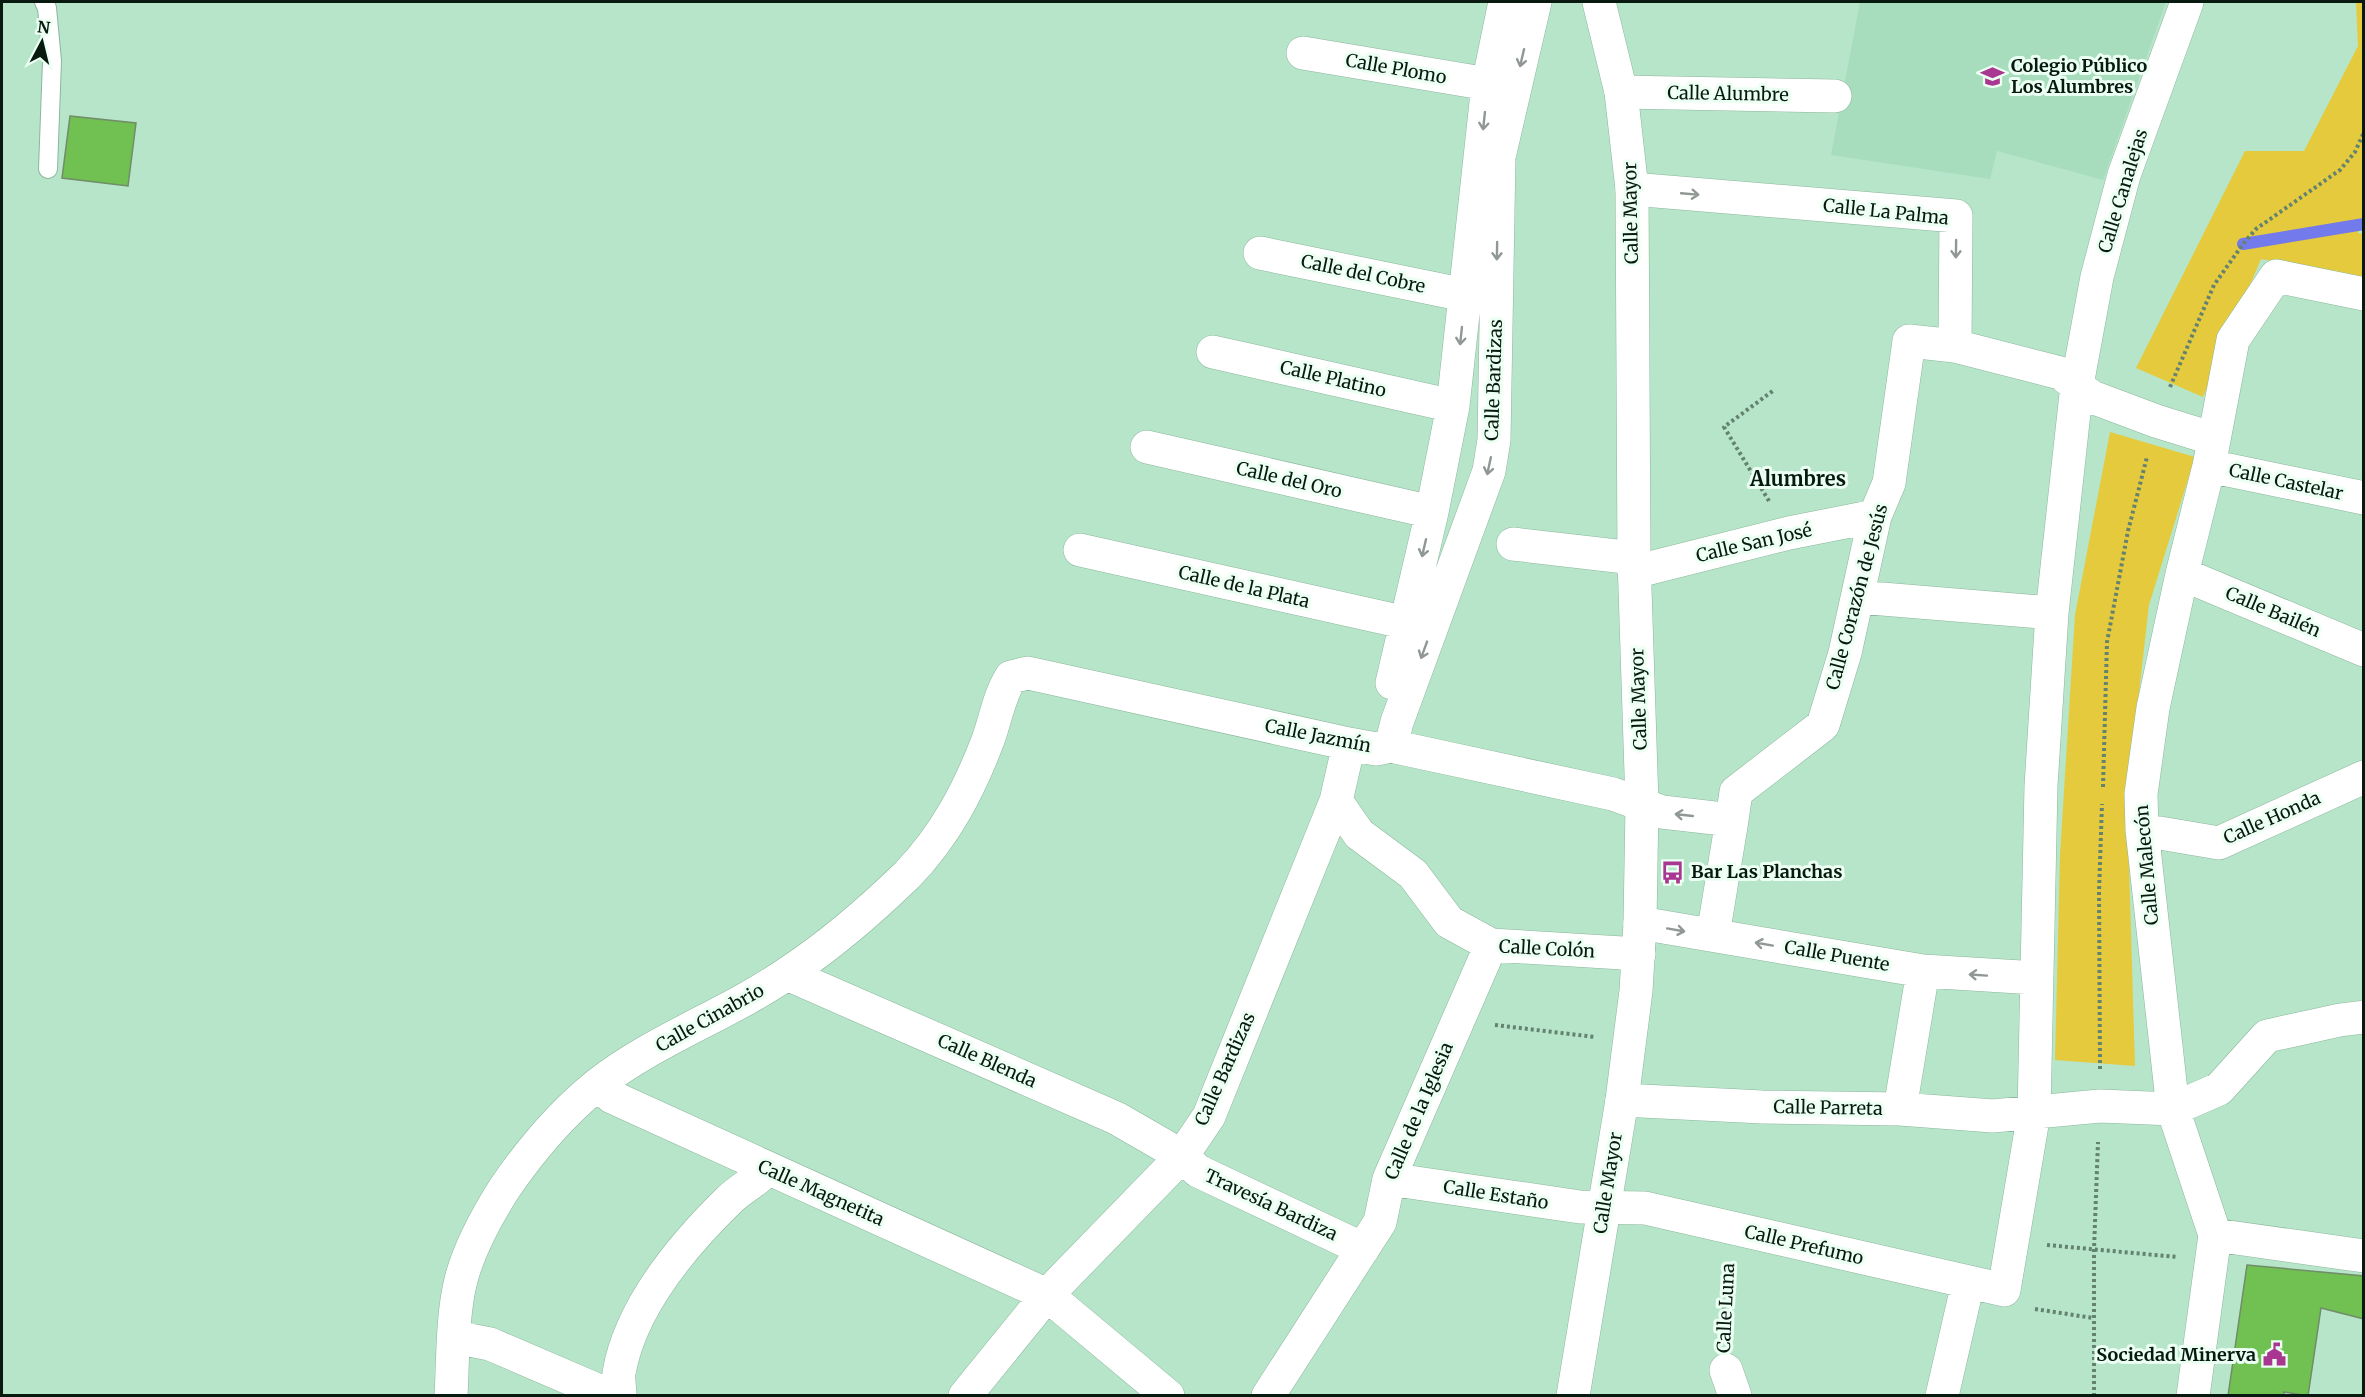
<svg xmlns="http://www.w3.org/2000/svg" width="2365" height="1397" font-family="Merriweather,serif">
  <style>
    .built { fill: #a7ddbc }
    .green { fill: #e5ca3d }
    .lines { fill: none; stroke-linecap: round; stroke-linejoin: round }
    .stream { stroke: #737aec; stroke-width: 12 }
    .building { fill: #70c151; stroke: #718c68; stroke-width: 1.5 }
    .service-casing { stroke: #8bb79c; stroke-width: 20 }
    .minor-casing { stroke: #8bb79c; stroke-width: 34 }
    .tertiary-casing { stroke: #8bb79c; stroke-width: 34 }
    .path { stroke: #638370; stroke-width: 4; stroke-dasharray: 3 3; stroke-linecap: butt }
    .service { stroke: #fff; stroke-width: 18 }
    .minor { stroke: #fff; stroke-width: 33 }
    .tertiary { stroke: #fff; stroke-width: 33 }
    .oneway { stroke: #909893 }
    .labels { text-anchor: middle; stroke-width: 6; stroke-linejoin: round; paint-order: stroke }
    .poi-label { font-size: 18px; font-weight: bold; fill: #08190f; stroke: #ecfff3; text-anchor: start }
    .street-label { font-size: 18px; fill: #08190f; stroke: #ecfff3 }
    .neighbourhood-label { font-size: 20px; font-weight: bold; fill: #08190f; stroke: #ecfff3 }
  </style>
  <rect width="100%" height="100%" fill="#b7e5c9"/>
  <path class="built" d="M 1860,2 L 2166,2 L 2103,180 L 1997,151 L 1990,179 L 1831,155 Z"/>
  <path class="green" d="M 2356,2 L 2363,2 L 2364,221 L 2358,233 L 2363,234 L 2363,279 L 2261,259 L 2203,397 L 2136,368 L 2245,151 L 2304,151 L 2358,46 Z
    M 2110,432 L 2195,457 L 2149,605 L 2127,798 L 2135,1066 L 2055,1060 L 2060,855 L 2075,615 Z"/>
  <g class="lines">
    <path class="stream" d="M 2243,244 L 2364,224"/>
  </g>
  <path class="building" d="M 70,116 L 136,123 L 128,186 L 62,178 Z
    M 2247,1265 L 2364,1276 L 2364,1319 L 2321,1308 L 2308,1396 L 2284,1392 L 2284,1396 L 2228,1396 Z"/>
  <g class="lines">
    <defs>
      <path id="service" d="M 44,2 L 47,8 L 52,61 L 48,169"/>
      <path id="minor" d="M 1303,53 L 1488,84
        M 1621,92 L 1835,96
        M 1632,189 L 1956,216 L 1955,346 L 2060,373 L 2092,397 L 2156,421 L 2214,439
        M 1260,253 L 1465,295
        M 1213,352 L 1453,406
        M 1147,447 L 1432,512
        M 2209,466 L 2364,498
        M 1513,544 L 1634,558
        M 1080,550 L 1407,623
        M 1634,572 L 1789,533 L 1875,516
        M 2182,574 L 2364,650
        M 1858,597 L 2052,613
        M 1392,683 L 1432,512 L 1453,406 L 1488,84 L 1505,2
        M 1391,746 L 1397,722 L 1489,471 L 1494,440 L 1499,157 L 1535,2
        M 1336,801 L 1359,834 L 1413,874 L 1449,922 L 1491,945 L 1639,954
        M 1732,820 L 1736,792 L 1823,725 L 1845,653 L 1875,516 L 1889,483 L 1909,341 L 1955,346
        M 2142,830 L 2219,843 L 2364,777
        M 1640,923 L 1923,971 L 2036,978
        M 787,974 L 1116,1118 L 1182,1156 L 1198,1171 L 1363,1249
        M 598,1085 L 612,1097 L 1047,1295 L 1168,1396
        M 1622,1100 L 1762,1107 L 1900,1109 L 1993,1116 L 2100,1106 L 2173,1109 L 2219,1089 L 2267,1036 L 2340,1020 L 2364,1017
        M 1900,1109 L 1923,971
        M 1389,1179 L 1580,1207 L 1645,1208 L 2004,1290 L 2034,1113 L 2041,786 L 2052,613 L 2077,385 L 2097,277 L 2124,175 L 2187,2
        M 2215,1235 L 2364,1256
        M 454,1337 L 490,1344 L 611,1396
        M 1726,1370 L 1735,1396
        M 451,1396 C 453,1360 452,1315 461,1280 C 469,1248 487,1216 504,1189 C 530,1151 561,1114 597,1085 C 654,1040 729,1014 788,973 C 829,946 872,909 907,875 C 945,836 969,790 988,740 C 996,718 999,696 1011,677 L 1028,673 L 1349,744 L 1376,749 L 1391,746 L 1613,794 L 1662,812 L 1732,820 L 1713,935
        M 620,1396 C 620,1388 618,1380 619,1373 C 630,1308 683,1245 728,1201 C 741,1188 756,1182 767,1169
        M 965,1396 L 1047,1295 L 1182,1156 L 1209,1116 L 1336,801 L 1349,744
        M 1268,1396 L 1380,1222 L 1389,1179 L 1491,945
        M 1942,1396 L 1968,1283
        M 2193,1396 L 2215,1235 L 2173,1109 L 2142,830 L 2141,794 L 2153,708 L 2182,574 L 2209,466 L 2233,340 L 2276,276 L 2364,294"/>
      <path id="tertiary" d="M 1573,1396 L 1622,1100 L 1636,991 L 1640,923 L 1642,804 L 1634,558 L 1632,189 L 1621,92 L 1599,2"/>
    </defs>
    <use href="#service" class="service-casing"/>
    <use href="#minor" class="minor-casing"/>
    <use href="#tertiary" class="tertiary-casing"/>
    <path class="path" d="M 2170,387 L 2214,285 L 2243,244 L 2256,229 L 2340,170 L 2355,152 L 2364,132
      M 1769,501 L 1724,427 L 1774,390
      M 2103,787 L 2107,642 L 2128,531 L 2147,457
      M 1495,1025 L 1595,1037
      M 2100,1069 L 2099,892 L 2102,804
      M 2047,1245 L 2177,1257
      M 2035,1309 L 2093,1318
      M 1722,1334 L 1728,1263
      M 2094,1396 L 2094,1249 L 2098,1142"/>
    <use href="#service" class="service"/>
    <use href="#minor" class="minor"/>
    <use href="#tertiary" class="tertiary"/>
  </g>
  <defs><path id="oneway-shaft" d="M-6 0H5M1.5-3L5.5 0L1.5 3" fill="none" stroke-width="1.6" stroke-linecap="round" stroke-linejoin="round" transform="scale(1.5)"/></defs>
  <g class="oneway">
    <use href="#oneway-shaft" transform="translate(1522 58) rotate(103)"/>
    <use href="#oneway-shaft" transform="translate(1484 121) rotate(96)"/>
    <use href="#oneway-shaft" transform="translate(1690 194) rotate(5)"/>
    <use href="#oneway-shaft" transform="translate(1956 249) rotate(91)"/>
    <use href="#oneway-shaft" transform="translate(1497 251) rotate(91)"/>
    <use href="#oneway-shaft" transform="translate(1461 336) rotate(96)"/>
    <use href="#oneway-shaft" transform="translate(1489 466) rotate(102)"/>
    <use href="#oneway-shaft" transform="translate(1424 548) rotate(103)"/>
    <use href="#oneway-shaft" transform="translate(1424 650) rotate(110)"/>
    <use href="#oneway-shaft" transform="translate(1684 815) rotate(-174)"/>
    <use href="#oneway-shaft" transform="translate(1676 930) rotate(10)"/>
    <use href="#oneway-shaft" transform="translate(1764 944) rotate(-170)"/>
    <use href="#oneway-shaft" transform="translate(1978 975) rotate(-176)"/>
  </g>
  <defs>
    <symbol id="school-bare" viewBox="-9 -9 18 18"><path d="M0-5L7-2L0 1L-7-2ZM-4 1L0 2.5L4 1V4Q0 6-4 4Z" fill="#a93690" stroke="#ecfff3" stroke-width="2.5" paint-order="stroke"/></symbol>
    <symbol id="bus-bare" viewBox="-9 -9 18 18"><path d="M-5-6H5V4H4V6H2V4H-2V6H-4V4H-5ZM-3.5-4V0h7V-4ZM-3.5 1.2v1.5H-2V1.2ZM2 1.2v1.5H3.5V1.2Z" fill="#a93690" stroke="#ecfff3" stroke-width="2.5" paint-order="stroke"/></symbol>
    <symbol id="civic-bare" viewBox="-9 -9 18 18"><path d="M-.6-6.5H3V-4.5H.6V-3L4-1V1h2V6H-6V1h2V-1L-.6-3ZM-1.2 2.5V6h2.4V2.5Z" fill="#a93690" stroke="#ecfff3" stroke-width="2.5" paint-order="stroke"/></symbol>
  </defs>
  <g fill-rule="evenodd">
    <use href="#school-bare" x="1976" y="60" width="33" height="33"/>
    <use href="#bus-bare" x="1656" y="856" width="33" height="33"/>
    <use href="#civic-bare" x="2258" y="1338" width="33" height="33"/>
  </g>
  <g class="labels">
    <g class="poi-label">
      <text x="2011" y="72">Colegio Público<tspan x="2011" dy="21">Los Alumbres</tspan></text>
      <text x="1691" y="878">Bar Las Planchas</text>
      <text x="2256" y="1361" text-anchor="end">Sociedad Minerva</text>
    </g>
    <g class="street-label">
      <text transform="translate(1396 69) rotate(10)" y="6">Calle Plomo</text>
      <text transform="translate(1728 94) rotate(1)" y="6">Calle Alumbre</text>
      <text transform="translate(2123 191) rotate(-73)" y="6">Calle Canalejas</text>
      <text transform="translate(1886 212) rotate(6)" y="6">Calle La Palma</text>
      <text transform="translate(1631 213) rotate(-91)" y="6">Calle Mayor</text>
      <text transform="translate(1363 274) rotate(12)" y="6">Calle del Cobre</text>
      <text transform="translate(1333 379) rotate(13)" y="6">Calle Platino</text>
      <text transform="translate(1494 380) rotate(-88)" y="6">Calle Bardizas</text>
      <text transform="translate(1289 480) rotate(13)" y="6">Calle del Oro</text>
      <text transform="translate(2286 482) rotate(12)" y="6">Calle Castelar</text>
      <text transform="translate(1754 543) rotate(-13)" y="6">Calle San José</text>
      <text transform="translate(1244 587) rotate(13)" y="6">Calle de la Plata</text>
      <text transform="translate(1857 597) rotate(-75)" y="6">Calle Corazón de Jesús</text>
      <text transform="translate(2273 612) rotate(23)" y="6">Calle Bailén</text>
      <text transform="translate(1639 699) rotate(-92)" y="6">Calle Mayor</text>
      <text transform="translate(1318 736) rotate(11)" y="6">Calle Jazmín</text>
      <text transform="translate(2272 818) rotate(-24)" y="6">Calle Honda</text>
      <text transform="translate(2147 865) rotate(-95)" y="6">Calle Malecón</text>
      <text transform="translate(1547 949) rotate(3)" y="6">Calle Colón</text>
      <text transform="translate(1837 956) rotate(10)" y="6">Calle Puente</text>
      <text transform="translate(710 1018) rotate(-29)" y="6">Calle Cinabrio</text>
      <text transform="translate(987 1061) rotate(24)" y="6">Calle Blenda</text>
      <text transform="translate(1225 1069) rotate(-66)" y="6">Calle Bardizas</text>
      <text transform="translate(1828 1108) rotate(1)" y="6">Calle Parreta</text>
      <text transform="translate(1419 1111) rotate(-67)" y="6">Calle de la Iglesia</text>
      <text transform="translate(1608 1183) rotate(-81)" y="6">Calle Mayor</text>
      <text transform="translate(821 1193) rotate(24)" y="6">Calle Magnetita</text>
      <text transform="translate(1496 1195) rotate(9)" y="6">Calle Estaño</text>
      <text transform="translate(1271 1205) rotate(25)" y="6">Travesía Bardiza</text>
      <text transform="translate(1804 1245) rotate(13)" y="6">Calle Prefumo</text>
      <text transform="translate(1726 1308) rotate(-87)" y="6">Calle Luna</text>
    </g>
    <g class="neighbourhood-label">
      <text x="1798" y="486">Alumbres</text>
    </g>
  </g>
  <rect width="2365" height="1397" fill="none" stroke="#08190f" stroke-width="6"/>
  <g transform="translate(42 42) rotate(7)" stroke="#ecfff3" stroke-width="4.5" paint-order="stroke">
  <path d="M0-4.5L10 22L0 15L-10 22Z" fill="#08190f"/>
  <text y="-9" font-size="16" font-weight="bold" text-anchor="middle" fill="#08190f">N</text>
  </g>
</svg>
